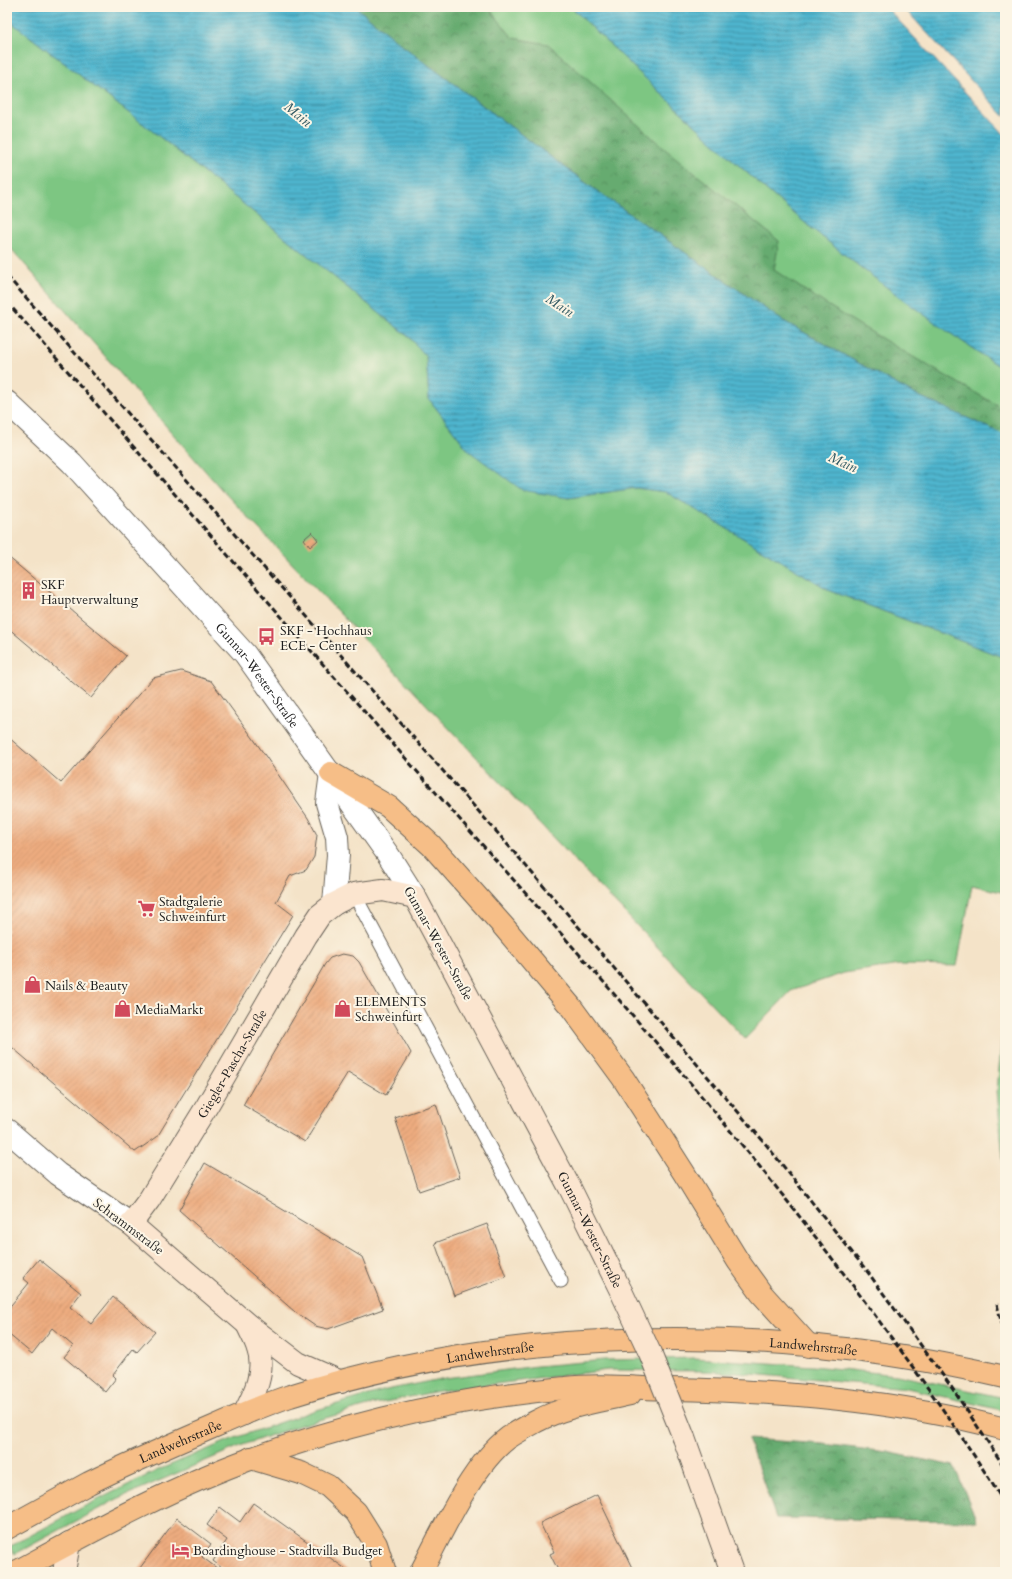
<svg xmlns="http://www.w3.org/2000/svg" width="1012" height="1579" font-family="Cardo,serif">
  <style>
    .grass { fill: #7dc682; stroke: #4c714f }
    .forest { fill: url(#forest-crowns); stroke: #416446 }
    .water { fill: url(#water-rules); stroke: #366875 }
    .building { fill: url(#building-hatch) }
    .lines { fill: none; stroke-linecap: round; stroke-linejoin: round }
    .lane-casing { stroke: #686258; stroke-width: 15 }
    .street-casing { stroke: #686258; stroke-width: 24 }
    .secondary-casing { stroke: #686258; stroke-width: 24 }
    .primary-casing { stroke: #686258; stroke-width: 24 }
    .lane { stroke: #fff; stroke-width: 13 }
    .street { stroke: #fff; stroke-width: 22 }
    .secondary { stroke: #fbe5cf; stroke-width: 22 }
    .primary { stroke: #f6be87; stroke-width: 22 }
    .rail { stroke: #1c1c1c; stroke-width: 3; stroke-dasharray: 6 3; stroke-linecap: butt }
    .secondary-bridge-casing { stroke: #686258; stroke-width: 24; stroke-linecap: butt }
    .secondary-bridge { stroke: #fbe5cf; stroke-width: 22 }
    .labels { text-anchor: middle; stroke-width: 4; stroke-linejoin: round; paint-order: stroke }
    .poi-label { font-size: 13px; fill: #1c1c1c; stroke: #fcf5e5; text-anchor: start }
    .street-label { font-size: 13px; fill: #1c1c1c; stroke: #fcf5e5 }
    .water-label { font-size: 14px; font-style: italic; fill: #305963; stroke: #fcf5e5 }
  </style>
  <defs>
    <pattern id="forest-crowns" width="20" height="18" patternUnits="userSpaceOnUse"><rect width="20" height="18" fill="#66ab70"/><path d="M2 6a3 3 0 1 1 6 0M12 15a3 3 0 1 1 6 0" fill="none" stroke="#538a5b"/></pattern>
    <pattern id="water-rules" width="6" height="5" patternUnits="userSpaceOnUse"><rect width="6" height="5" fill="#4fb5ce"/><path d="M0 2.5h6" fill="none" stroke="#4192a6"/></pattern>
    <pattern id="building-hatch" width="6" height="6" patternUnits="userSpaceOnUse"><rect width="6" height="6" fill="#edac7f"/><path d="M-1 1l2-2M0 6l6-6M5 7l2-2" fill="none" stroke="#cb936d"/></pattern>
  </defs>
  <rect width="100%" height="100%" fill="#fcf5e5"/>
  <filter id="ink" filterUnits="userSpaceOnUse"><feTurbulence type="fractalNoise" baseFrequency=".025" numOctaves="2"/><feDisplacementMap in="SourceGraphic" scale="8" xChannelSelector="R" yChannelSelector="G"/><feConvolveMatrix kernelMatrix="1 2 1 2 8 2 1 2 1" color-interpolation-filters="sRGB"/></filter>
  <filter id="wash" filterUnits="userSpaceOnUse"><feTurbulence type="fractalNoise" baseFrequency=".012" numOctaves="4" result="noise"/><feDisplacementMap in="SourceGraphic" scale="16" xChannelSelector="R" yChannelSelector="G"/><feGaussianBlur stdDeviation="0.9" result="paint"/><feColorMatrix in="noise" values="0 0 0 0 0 0 0 0 0 0 0 0 0 0 0 0 0 1.4 0 .05"/><feComposite in="paint" operator="in"/></filter>
  <g filter="url(#wash)">
    <rect width="100%" height="100%" fill="#f4e3c8"/>
    <path class="grass" d="M 356,7 L 571,7 C 639,72 706,138 777,199 C 849,261 925,318 1005,370 L 1005,435 L 910,392 Z
      M 7,19 L 160,137 L 409,337 L 426,355 L 429,399 L 469,451 L 568,498 L 636,488 L 666,492 L 831,591 L 1005,658 L 1005,893 L 972,885 L 957,966 L 900,965 L 844,973 L 791,991 L 745,1039 L 221,489 L 7,244 Z
      M 1005,996 L 1005,1183 L 997,1091 Z
      M 695,1358 L 813,1366 L 897,1375 L 1005,1398 L 1005,1411 L 907,1388 L 751,1374 L 702,1371 L 608,1370 L 439,1391 L 375,1404 L 301,1425 L 240,1446 L 117,1499 L 15,1554 L 9,1547 L 85,1506 L 156,1471 L 232,1439 L 313,1411 L 386,1390 L 445,1378 L 537,1366 L 605,1360 Z"/>
    <path class="forest" d="M 356,7 L 488,7 L 513,38 L 548,44 L 665,149 L 779,241 L 774,270 C 846,319 921,362 997,405 L 1005,417 L 1005,426 L 998,432 L 910,392 L 780,319 L 590,186 L 403,46 Z
      M 748,1439 L 823,1444 L 887,1452 L 954,1466 L 977,1521 L 776,1518 Z"/>
    <path class="water" d="M 7,7 L 356,7 L 403,46 L 590,186 L 780,319 L 910,392 L 1005,435 L 1005,658 L 831,591 L 666,492 L 636,488 L 568,498 L 522,490 L 469,451 L 429,399 L 426,356 L 409,337 L 160,137 L 7,19 Z
      M 571,7 L 886,7 L 1005,135 L 1005,370 C 925,318 849,261 777,199 C 706,138 639,72 571,7 Z
      M 903,7 L 1005,7 L 1005,117 Z"/>
    <g id="blocks">
      <path class="building" d="M 312,532 L 318,540 L 310,547 L 304,539 Z
        M 7,556 L 126,656 L 91,698 L 7,627 Z
        M 181,671 L 211,681 L 253,738 L 308,818 L 317,835 L 314,857 L 306,870 L 290,876 L 276,902 L 293,915 L 157,1137 L 135,1152 L 7,1043 L 7,736 L 61,783 L 153,678 Z
        M 342,954 L 353,956 L 359,962 L 411,1053 L 386,1095 L 348,1072 L 305,1142 L 243,1105 L 325,964 L 330,958 Z
        M 436,1104 L 460,1177 L 419,1191 L 395,1118 Z
        M 205,1163 L 362,1257 L 383,1309 L 328,1329 L 315,1326 L 295,1312 L 179,1210 Z
        M 487,1224 L 506,1277 L 454,1296 L 435,1243 Z
        M 39,1259 L 81,1293 L 70,1307 L 91,1324 L 113,1297 L 155,1332 L 137,1352 L 133,1349 L 113,1375 L 116,1378 L 105,1392 L 64,1357 L 73,1346 L 52,1328 L 32,1354 L 7,1333 L 7,1310 L 29,1283 L 23,1278 Z
        M 597,1495 L 634,1572 L 559,1572 L 550,1554 L 554,1552 L 540,1523 Z
        M 253,1503 L 350,1572 L 227,1572 L 213,1561 L 227,1540 L 207,1525 L 220,1507 L 240,1522 Z
        M 177,1518 L 211,1544 L 202,1557 L 222,1572 L 137,1572 Z"/>
    </g>
  </g>
  <g filter="url(#ink)">
    <use href="#blocks" fill-opacity="0" stroke="#686258" stroke-width="1"/>
    <g class="lines">
      <defs>
        <path id="lane" d="M 354,894 L 561,1281"/>
        <g id="street">
          <path id="s1" d="M 7,402 L 72,463 L 245,654 L 389,856 L 415,897"/>
          <path d="M 331,773 L 327,803 L 337,837 L 338,855 L 334,904"/>
          <path d="M 7,1130 L 58,1174 L 131,1224"/>
        </g>
        <g id="secondary">
          <path id="s2" d="M 341,1382 L 298,1363 L 248,1325 L 131,1224 L 149,1200 L 207,1106 L 306,936 L 320,915 L 334,904 L 354,894 L 383,890 L 415,897 L 570,1188 L 621,1291"/>
          <path d="M 244,1414 C 254,1395 266,1371 258,1349 C 256,1341 251,1333 248,1326"/>
          <path d="M 684,1438 L 732,1572"/>
          <path d="M 64,1572 L 69,1543"/>
        </g>
        <g id="primary">
          <path d="M 331,773 L 389,807 L 431,845 L 504,927 L 571,1007 L 623,1078 L 684,1173 L 738,1261 L 761,1293 L 809,1346"/>
          <path d="M 251,1458 L 301,1473 L 328,1486 L 356,1512 L 376,1544 L 385,1572"/>
          <path id="s3" d="M 7,1528 C 34,1513 62,1498 89,1483 C 129,1463 171,1445 213,1427 C 238,1416 264,1405 290,1396 C 515,1324 776,1323 1005,1377"/>
          <path d="M 16,1572 C 94,1530 170,1488 253,1458 C 353,1422 459,1398 565,1388 C 599,1384 633,1388 668,1389 C 781,1391 895,1400 1005,1429"/>
          <path d="M 421,1572 C 442,1532 472,1465 508,1438 C 517,1432 528,1426 537,1421 C 565,1406 600,1401 630,1394"/>
        </g>
      </defs>
      <use href="#lane" class="lane-casing"/>
      <use href="#street" class="street-casing"/>
      <use href="#secondary" class="secondary-casing"/>
      <use href="#primary" class="primary-casing"/>
      <use href="#lane" class="lane"/>
      <use href="#street" class="street"/>
      <use href="#secondary" class="secondary"/>
      <use href="#primary" class="primary"/>
      <path class="rail" d="M 7,276 L 495,830 L 764,1142 L 867,1271 L 952,1388 L 1005,1468
        M 7,302 C 159,475 309,650 462,822 C 609,987 755,1151 885,1329 C 927,1386 968,1444 1005,1504
        M 997,1304 L 1005,1338"/>
      <defs>
        <path id="secondary-bridge" d="M 621,1291 L 650,1353 L 684,1438"/>
      </defs>
      <use href="#secondary-bridge" class="secondary-bridge-casing"/>
      <use href="#secondary-bridge" class="secondary-bridge"/>
    </g>
  </g>
  <defs>
    <symbol id="building-bare" viewBox="-9 -9 18 18"><path d="M-4-6H4V6H1V3H-1V6H-4ZM-2.5-4.3h1.7v1.8h-1.7ZM.8-4.3h1.7v1.8H.8ZM-2.5-1h1.7V.8h-1.7ZM.8-1h1.7V.8H.8Z" fill="#d1495b" stroke="#fcf5e5" stroke-width="2.5" paint-order="stroke"/></symbol>
    <symbol id="bus-bare" viewBox="-9 -9 18 18"><path d="M-5-6H5V4H4V6H2V4H-2V6H-4V4H-5ZM-3.5-4V0h7V-4ZM-3.5 1.2v1.5H-2V1.2ZM2 1.2v1.5H3.5V1.2Z" fill="#d1495b" stroke="#fcf5e5" stroke-width="2.5" paint-order="stroke"/></symbol>
    <symbol id="supermarket-bare" viewBox="-9 -9 18 18"><path d="M-6-5.5h2.5l.6 2H6L4.5 2H-2.5L-4.4-4H-6ZM-1.5 3.2a1.3 1.3 0 1 0 .1 0ZM3 3.2a1.3 1.3 0 1 0 .1 0Z" fill="#d1495b" stroke="#fcf5e5" stroke-width="2.5" paint-order="stroke"/></symbol>
    <symbol id="shop-bare" viewBox="-9 -9 18 18"><path d="M-5-2.5h2.3a2.7 3.5 0 0 1 5.4 0H5L5.5 6h-11ZM-1.5-2.5h3a1.5 2.3 0 0 0-3 0Z" fill="#d1495b" stroke="#fcf5e5" stroke-width="2.5" paint-order="stroke"/></symbol>
    <symbol id="hotel-bare" viewBox="-9 -9 18 18"><path d="M-6-4.5h1.5V1H6V5H4.5V3h-9V5H-6ZM-4 0a1.8 1.8 0 1 1 3.6 0ZM.5 0V-2.5h3Q6-2.5 6 0Z" fill="#d1495b" stroke="#fcf5e5" stroke-width="2.5" paint-order="stroke"/></symbol>
  </defs>
  <g fill-rule="evenodd">
    <use href="#building-bare" x="16" y="578" width="25" height="25"/>
    <use href="#bus-bare" x="254" y="624" width="25" height="25"/>
    <use href="#supermarket-bare" x="134" y="896" width="25" height="25"/>
    <use href="#shop-bare" x="20" y="972" width="25" height="25"/>
    <use href="#shop-bare" x="330" y="996" width="25" height="25"/>
    <use href="#shop-bare" x="110" y="996" width="25" height="25"/>
    <use href="#hotel-bare" x="168" y="1538" width="25" height="25"/>
  </g>
  <g class="labels">
    <g class="poi-label">
      <text x="41" y="589">SKF<tspan x="41" dy="15">Hauptverwaltung</tspan></text>
      <text x="280" y="635">SKF - Hochhaus<tspan x="280" dy="15">ECE - Center</tspan></text>
      <text x="159" y="906">Stadtgalerie<tspan x="159" dy="15">Schweinfurt</tspan></text>
      <text x="45" y="990">Nails &amp; Beauty</text>
      <text x="355" y="1006">ELEMENTS<tspan x="355" dy="15">Schweinfurt</tspan></text>
      <text x="135" y="1014">MediaMarkt</text>
      <text x="193" y="1555">Boardinghouse - Stadtvilla Budget</text>
    </g>
    <g class="street-label">
      <text dy="5" stroke="none"><textPath href="#s1" startOffset="371">Gunnar-Wester-Straße</textPath></text>
      <text transform="translate(439 943) rotate(61)" y="5">Gunnar-Wester-Straße</text>
      <text dy="5" stroke="none"><textPath href="#s2" startOffset="454">Giegler-Pascha-Straße</textPath></text>
      <text transform="translate(129 1226) rotate(37)" y="5">Schrammstraße</text>
      <text dy="5" stroke="none"><textPath href="#s2" startOffset="1105">Gunnar-Wester-Straße</textPath></text>
      <text dy="5" stroke="none"><textPath href="#s3" startOffset="842">Landwehrstraße</textPath></text>
      <text dy="5" stroke="none"><textPath href="#s3" startOffset="518">Landwehrstraße</textPath></text>
      <text dy="5" stroke="none"><textPath href="#s3" startOffset="194">Landwehrstraße</textPath></text>
    </g>
    <g class="water-label">
      <text transform="translate(298 114) rotate(39)" y="5">Main</text>
      <text transform="translate(560 305) rotate(33)" y="5">Main</text>
      <text transform="translate(843 462) rotate(24)" y="5">Main</text>
    </g>
  </g>
  <rect width="1012" height="1579" fill="none" stroke="#fcf5e5" stroke-width="24"/>
</svg>
